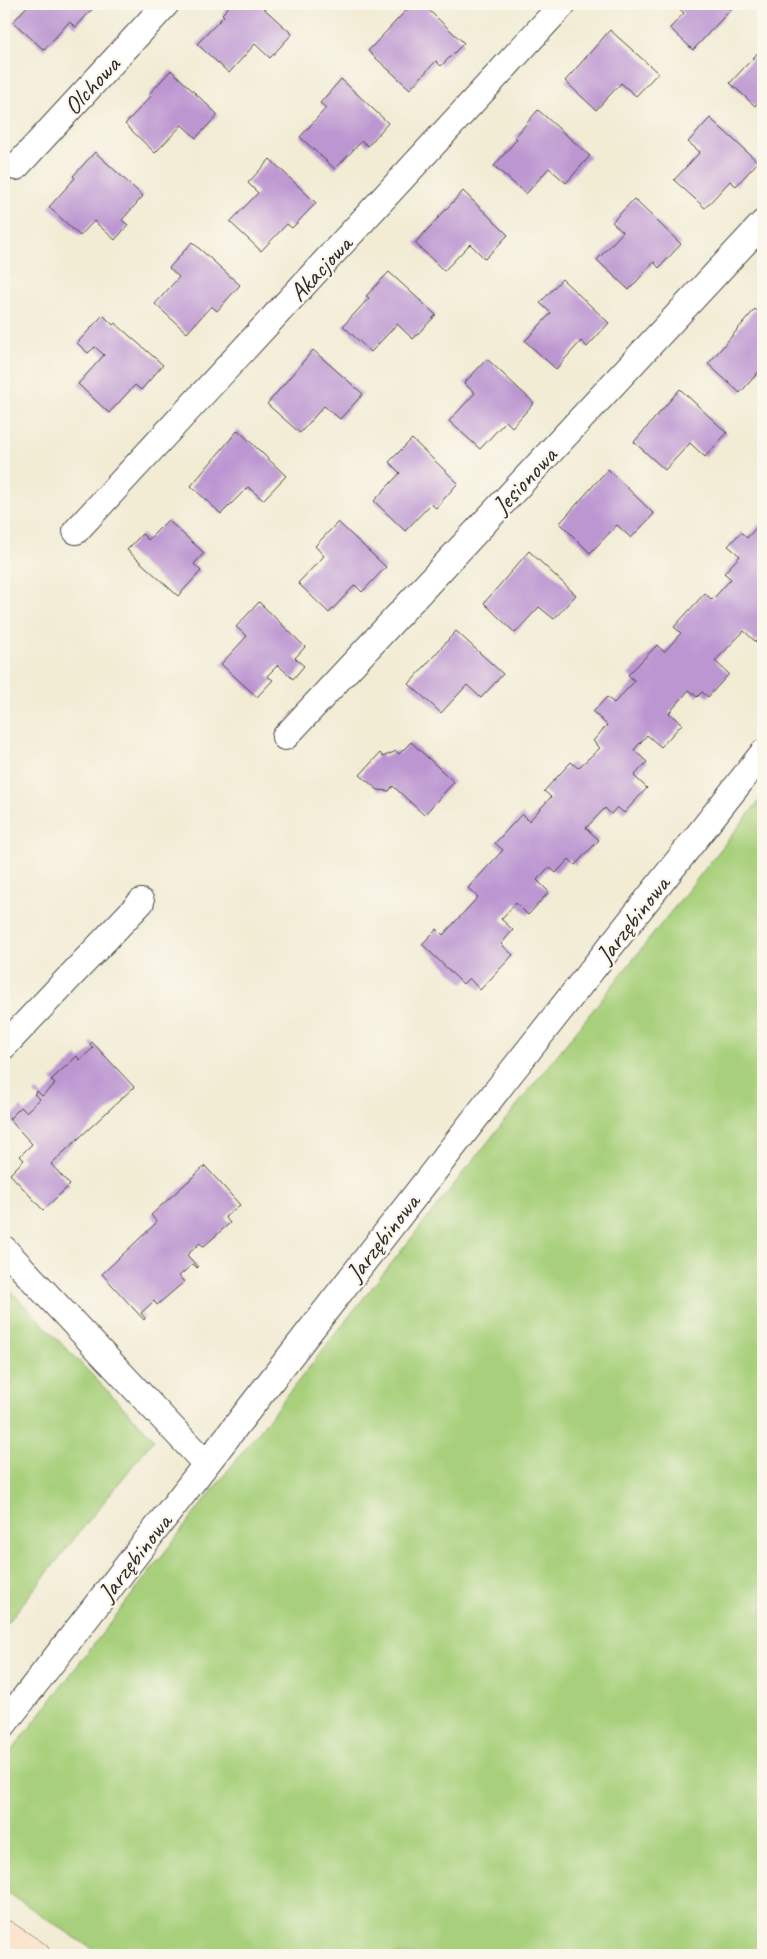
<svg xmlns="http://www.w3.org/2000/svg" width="767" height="1959" font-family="Caveat,sans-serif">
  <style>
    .green { fill: #a8d07b; stroke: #6a7e53 }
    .building { fill: #bc96d1 }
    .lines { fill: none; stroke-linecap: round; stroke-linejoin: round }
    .minor-casing { stroke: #494844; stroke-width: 28 }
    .secondary-casing { stroke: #494844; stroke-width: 29 }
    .minor { stroke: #fff; stroke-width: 26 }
    .secondary { stroke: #fbe5cf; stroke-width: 28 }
    .labels { text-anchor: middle; stroke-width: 4.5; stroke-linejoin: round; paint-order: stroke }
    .street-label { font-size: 25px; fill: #2b2b2b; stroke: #fbf7ec }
  </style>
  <rect width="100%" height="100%" fill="#fbf7ec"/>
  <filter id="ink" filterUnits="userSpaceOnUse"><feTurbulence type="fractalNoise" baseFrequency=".02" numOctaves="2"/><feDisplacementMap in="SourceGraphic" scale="10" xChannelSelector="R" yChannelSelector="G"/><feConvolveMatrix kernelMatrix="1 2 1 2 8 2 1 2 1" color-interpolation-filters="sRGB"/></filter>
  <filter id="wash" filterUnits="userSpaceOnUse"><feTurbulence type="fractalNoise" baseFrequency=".0096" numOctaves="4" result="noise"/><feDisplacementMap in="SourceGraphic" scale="20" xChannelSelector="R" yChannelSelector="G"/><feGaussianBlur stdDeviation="1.12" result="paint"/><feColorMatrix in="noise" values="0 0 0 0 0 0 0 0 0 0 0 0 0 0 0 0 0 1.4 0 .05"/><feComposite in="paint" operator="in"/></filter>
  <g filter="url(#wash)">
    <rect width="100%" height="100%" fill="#f2ecd5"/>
    <path class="green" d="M 763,796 L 763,1955 L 101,1955 L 4,1890 L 4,1761 L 208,1496 L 355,1309 Z
      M 4,1284 L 154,1439 L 4,1627 Z"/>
    <g id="blocks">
      <path class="building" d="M 29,4 L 97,4 L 76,27 L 69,22 L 44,50 L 13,22 Z
        M 231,4 L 259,4 L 292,34 L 270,58 L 255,44 L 229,73 L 197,44 L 224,16 L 222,14 Z
        M 412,4 L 422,4 L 464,43 L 441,66 L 436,61 L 410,89 L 368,51 Z
        M 674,4 L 736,4 L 693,50 L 670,28 L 684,13 Z
        M 610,30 L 658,73 L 636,96 L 621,83 L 596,110 L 565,81 Z
        M 763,47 L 763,97 L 755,106 L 730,83 Z
        M 171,70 L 218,115 L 196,138 L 182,125 L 155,153 L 125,124 L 151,96 L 149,94 Z
        M 341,79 L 388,123 L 368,146 L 362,141 L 335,169 L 300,137 L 326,108 L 320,103 Z
        M 538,110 L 590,156 L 566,183 L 549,168 L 526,194 L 494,166 L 517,139 L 515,137 Z
        M 710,118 L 758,162 L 736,186 L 730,181 L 705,208 L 674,180 L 700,152 L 688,142 Z
        M 95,152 L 143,196 L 122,220 L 128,225 L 115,240 L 94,221 L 80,236 L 49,207 L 75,178 L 73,176 Z
        M 270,159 L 316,203 L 292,228 L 287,224 L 261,251 L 230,222 L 258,193 L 248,183 Z
        M 463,191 L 508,235 L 485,259 L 470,244 L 444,271 L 415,243 Z
        M 634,199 L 681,244 L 659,268 L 654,262 L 629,290 L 597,260 L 623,232 L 612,222 Z
        M 192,242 L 240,285 L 217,311 L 211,306 L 187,333 L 155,304 L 179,277 L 169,268 Z
        M 389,272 L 436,315 L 413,339 L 397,324 L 371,352 L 343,326 L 369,298 L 366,296 Z
        M 562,279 L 609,323 L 587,347 L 581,341 L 556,369 L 525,341 L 551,313 L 540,303 Z
        M 755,309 L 763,317 L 763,367 L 740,393 L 708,364 Z
        M 103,315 L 113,325 L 115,323 L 163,365 L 141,390 L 135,385 L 109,413 L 78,384 L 104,355 L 95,347 L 88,353 L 77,343 Z
        M 313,350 L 363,394 L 340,419 L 324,406 L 300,433 L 267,404 Z
        M 487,359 L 534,403 L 512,427 L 506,421 L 480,449 L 449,421 L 475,393 L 464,383 Z
        M 680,389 L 727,433 L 705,457 L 690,443 L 665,470 L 634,442 Z
        M 238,430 L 286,476 L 263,500 L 248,487 L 221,514 L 191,486 Z
        M 412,439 L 458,483 L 436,508 L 431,504 L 405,531 L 374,501 L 400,473 L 389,462 Z
        M 608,469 L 654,514 L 631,538 L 617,525 L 590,553 L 560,523 Z
        M 168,520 L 204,553 L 194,564 L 201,571 L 178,596 L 127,550 L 142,534 L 148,540 Z
        M 763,520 L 763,634 L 756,642 L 744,631 L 715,661 L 729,674 L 708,697 L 702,692 L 697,697 L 689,690 L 669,713 L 682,724 L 661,747 L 647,735 L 634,750 L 647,762 L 634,776 L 647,788 L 624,813 L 617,807 L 611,814 L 605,808 L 586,828 L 599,840 L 575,865 L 569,859 L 556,873 L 549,867 L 537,880 L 549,892 L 528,915 L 516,903 L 501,919 L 513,930 L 501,944 L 513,955 L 480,990 L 469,978 L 463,984 L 422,944 L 437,929 L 443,935 L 478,897 L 468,888 L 503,850 L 495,843 L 522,814 L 529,821 L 551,797 L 544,791 L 571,762 L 578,768 L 600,748 L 593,741 L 607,725 L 593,712 L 607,697 L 614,703 L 635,681 L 628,675 L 657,645 L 664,652 L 681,633 L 674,627 L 705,593 L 712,600 L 731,579 L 724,573 L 740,556 L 728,546 L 741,532 L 747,538 Z
        M 338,522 L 386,567 L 362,592 L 355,585 L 329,613 L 298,583 L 324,556 L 315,546 Z
        M 529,551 L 576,595 L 554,619 L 539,607 L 515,633 L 484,603 Z
        M 259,602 L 305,647 L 295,658 L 304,666 L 293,679 L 278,665 L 267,676 L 273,680 L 257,697 L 221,664 L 247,636 L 236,627 Z
        M 456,631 L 503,674 L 481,698 L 467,685 L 441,713 L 409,684 Z
        M 411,742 L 454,782 L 424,815 L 393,786 L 389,791 L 378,790 L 360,775 L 380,753 L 383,757 L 396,751 L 399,754 Z
        M 92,1042 L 134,1087 L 51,1164 L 70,1185 L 43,1210 L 10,1174 L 24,1160 L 20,1156 L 32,1144 L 9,1119 L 21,1107 L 26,1112 L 40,1099 L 34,1094 L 37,1091 L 42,1096 L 55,1084 L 51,1080 L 77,1056 L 80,1060 L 93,1048 L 90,1044 Z
        M 205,1166 L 240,1205 L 225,1217 L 230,1223 L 203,1247 L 200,1243 L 187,1255 L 198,1267 L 197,1268 L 193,1264 L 179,1276 L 184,1282 L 157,1305 L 154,1301 L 141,1313 L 145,1318 L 144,1320 L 102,1274 L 157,1222 L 151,1215 Z"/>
    </g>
  </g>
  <g filter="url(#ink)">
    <use href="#blocks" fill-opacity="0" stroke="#494844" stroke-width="1"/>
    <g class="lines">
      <defs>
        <path id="minor" d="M 16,167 L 166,4
          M 76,531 L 563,4
          M 285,737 L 763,223
          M 4,1046 L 141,902
          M 4,1249 L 206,1464
          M 4,1724 L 505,1080 L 763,753"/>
        <path id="secondary" d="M 4,1934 L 36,1955"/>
      </defs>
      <use href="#minor" class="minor-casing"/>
      <use href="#secondary" class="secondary-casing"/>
      <use href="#minor" class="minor"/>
      <use href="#secondary" class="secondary"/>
    </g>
  </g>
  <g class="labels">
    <g class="street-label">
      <text transform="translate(91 85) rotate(-47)" y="9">Olchowa</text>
      <text transform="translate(320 268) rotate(-47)" y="9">Akacjowa</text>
      <text transform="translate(524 480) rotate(-47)" y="9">Jesionowa</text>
      <text transform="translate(632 919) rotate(-52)" y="9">Jarzębinowa</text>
      <text transform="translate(382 1237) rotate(-52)" y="9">Jarzębinowa</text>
      <text transform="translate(134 1557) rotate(-52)" y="9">Jarzębinowa</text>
    </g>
  </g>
  <rect width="767" height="1959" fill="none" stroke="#fbf7ec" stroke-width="20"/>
</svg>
